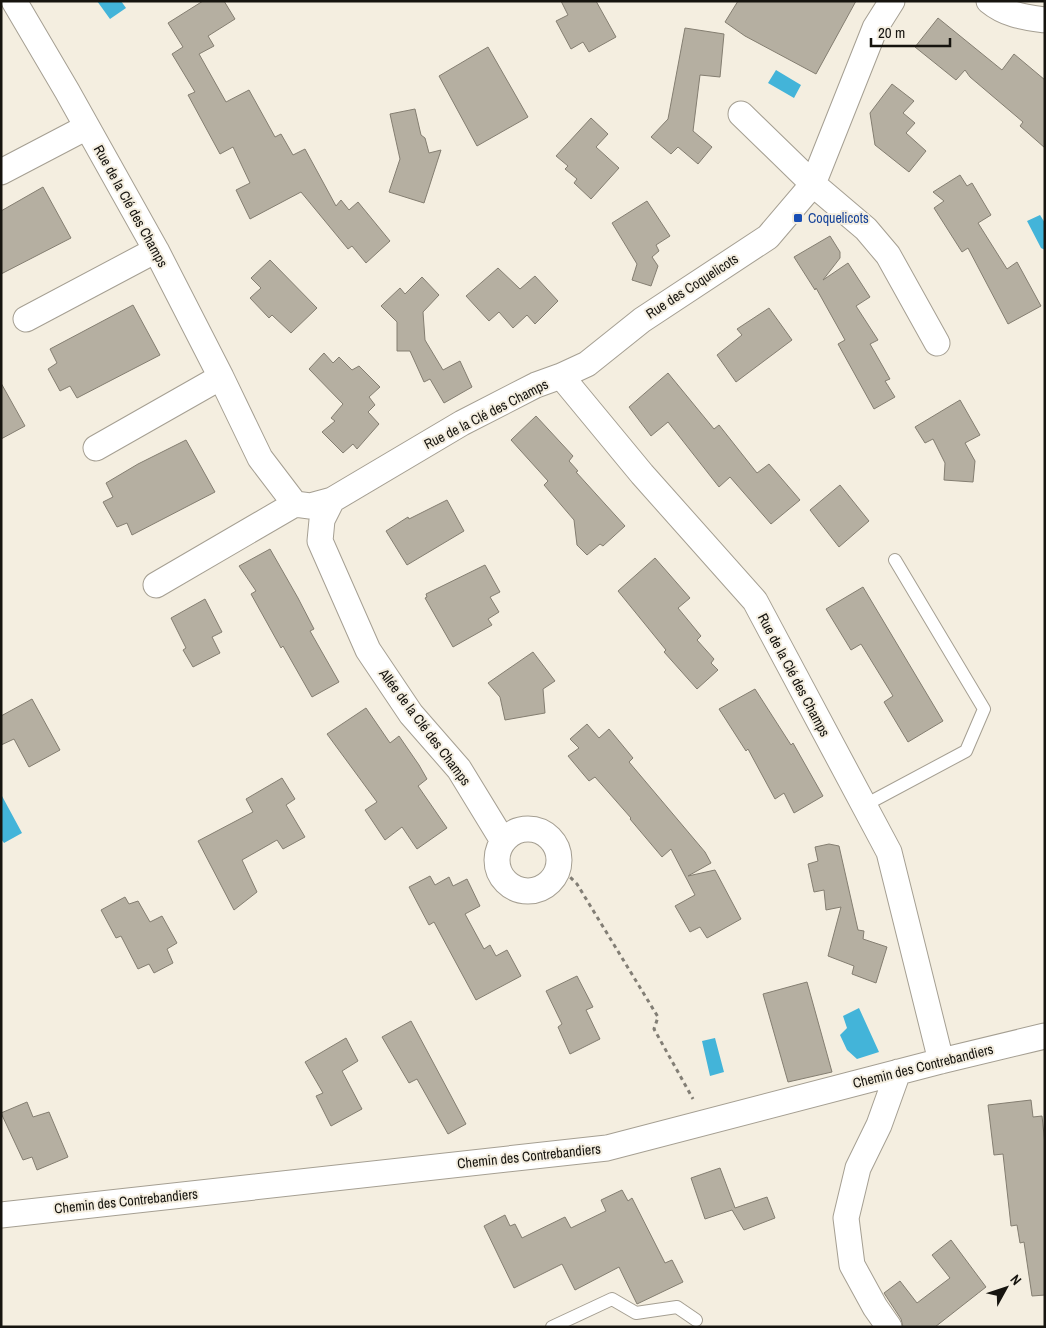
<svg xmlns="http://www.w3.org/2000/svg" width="1046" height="1328" font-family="'Archivo Narrow',sans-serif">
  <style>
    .water { fill: #43b4d9 }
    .building { fill: #b5afa1; stroke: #847e71 }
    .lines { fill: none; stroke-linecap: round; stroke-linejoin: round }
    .service-casing { stroke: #a59f92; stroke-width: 14 }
    .minor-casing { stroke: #a59f92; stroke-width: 27 }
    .path { stroke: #827e75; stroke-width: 3; stroke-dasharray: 4 4; stroke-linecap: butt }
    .service { stroke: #fff; stroke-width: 12 }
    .minor { stroke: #fff; stroke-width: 25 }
    .transit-dot { fill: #1a4fb4; stroke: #f4eee0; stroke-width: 2 }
    .labels { text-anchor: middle; stroke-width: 4; stroke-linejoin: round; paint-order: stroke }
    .street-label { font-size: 14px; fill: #16140f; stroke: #f4eee0 }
    .transit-label { font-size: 14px; fill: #164399; stroke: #f4eee0; text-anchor: start }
  </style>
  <rect width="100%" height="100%" fill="#f4eee0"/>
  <path class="water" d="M 97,1 L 121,1 L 126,8 L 110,19 Z
    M 776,70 L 801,85 L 794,98 L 768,83 Z
    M 1040,215 L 1045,223 L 1045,250 L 1041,248 L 1027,221 Z
    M 2,796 L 22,833 L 4,843 L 1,839 Z
    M 859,1008 L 879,1052 L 857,1059 L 847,1050 L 840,1035 L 847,1028 L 843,1016 Z
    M 715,1038 L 724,1072 L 710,1076 L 702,1041 Z"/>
  <path class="building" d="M 203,1 L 224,1 L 235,19 L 208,36 L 214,46 L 199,54 L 226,102 L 249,90 L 275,137 L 281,134 L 293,155 L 305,149 L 336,206 L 341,200 L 349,210 L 358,202 L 390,241 L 366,263 L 352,246 L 348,249 L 301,192 L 250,219 L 236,190 L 250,183 L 233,147 L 220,154 L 188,95 L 195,92 L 172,54 L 183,47 L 168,23 Z
    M 561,1 L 596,1 L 616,37 L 589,52 L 583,42 L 571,49 L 556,21 L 568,15 Z
    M 738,1 L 856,1 L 816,74 L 745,36 L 725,22 Z
    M 938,18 L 1002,70 L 1014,54 L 1045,80 L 1045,148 L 1020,126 L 1023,122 L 970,77 L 965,70 L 956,80 L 915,47 Z
    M 685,28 L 724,34 L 720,77 L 700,75 L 693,131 L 712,147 L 698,164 L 678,147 L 671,154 L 651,137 L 668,119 Z
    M 488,47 L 528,117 L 477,146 L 439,76 Z
    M 892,84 L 914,101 L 903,113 L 915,123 L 906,133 L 926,151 L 909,172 L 875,145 L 870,113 Z
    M 415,109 L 421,135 L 425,138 L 429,153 L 441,150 L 424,203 L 389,192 L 400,159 L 390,114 Z
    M 591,118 L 608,134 L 596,147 L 619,168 L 591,199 L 574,183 L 577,179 L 565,169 L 568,166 L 556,156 Z
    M 960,175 L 967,186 L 972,183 L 991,215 L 978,223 L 1007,269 L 1017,262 L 1041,306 L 1008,324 L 968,248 L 962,252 L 934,208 L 944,201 L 933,192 Z
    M 43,187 L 71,238 L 1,274 L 1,211 Z
    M 647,201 L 670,236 L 656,245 L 659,251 L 652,257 L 658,266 L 651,286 L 632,280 L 637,264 L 612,223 Z
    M 830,236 L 840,252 L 840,258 L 823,280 L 848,263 L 870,297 L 856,306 L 878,340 L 870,344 L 890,379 L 885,381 L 895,397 L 874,409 L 838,344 L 845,340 L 816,288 L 815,290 L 794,257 Z
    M 270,260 L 317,308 L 291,333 L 272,315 L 269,318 L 250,298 L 261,288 L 251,278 Z
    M 498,268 L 520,289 L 535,276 L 558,301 L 535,324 L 527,315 L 513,328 L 499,312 L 489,321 L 466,296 Z
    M 422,277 L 439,295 L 423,312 L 425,340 L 443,370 L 460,361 L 472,387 L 444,403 L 430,379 L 424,382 L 410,351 L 397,351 L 397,322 L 381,306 L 400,288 L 405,294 Z
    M 133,305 L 160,355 L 77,398 L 70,386 L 60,391 L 48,369 L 57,363 L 50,349 Z
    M 769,308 L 792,340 L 736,382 L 717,355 L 742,335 L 737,329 Z
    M 324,353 L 333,363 L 339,357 L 352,370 L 359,366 L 380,387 L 369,397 L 375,405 L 368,412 L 379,424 L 357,449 L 353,444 L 343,453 L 322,432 L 335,421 L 331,418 L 343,404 L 309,369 Z
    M 668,373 L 714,429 L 719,425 L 757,473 L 769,464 L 800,500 L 771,524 L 730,477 L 719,487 L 668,422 L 651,436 L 629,407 Z
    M 1,383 L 25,426 L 1,439 Z
    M 960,400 L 980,435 L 965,443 L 975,461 L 973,482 L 944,480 L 945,463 L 933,439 L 925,443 L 915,427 Z
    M 536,416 L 573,456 L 569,461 L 578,471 L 576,472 L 625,526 L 603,546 L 600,544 L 587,555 L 577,545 L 574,520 L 544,485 L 548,481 L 511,440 Z
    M 186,440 L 215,492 L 132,535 L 127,523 L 117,527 L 103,502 L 113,497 L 106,483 L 138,464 Z
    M 840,485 L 869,521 L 839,547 L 810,510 Z
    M 447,500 L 464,531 L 407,565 L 386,531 L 408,517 L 409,519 Z
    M 270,549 L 298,598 L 314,629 L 310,631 L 339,682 L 312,697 L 283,646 L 281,648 L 251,594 L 256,591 L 239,566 Z
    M 655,558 L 690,598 L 678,608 L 701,636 L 697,640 L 714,659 L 711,663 L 718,670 L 697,689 L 664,652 L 666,650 L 618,591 Z
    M 485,565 L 500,592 L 490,597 L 499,612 L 488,619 L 492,625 L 453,647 L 425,598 L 427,597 L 426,594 Z
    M 863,587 L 943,721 L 908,742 L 884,702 L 893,696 L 861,644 L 851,650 L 826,609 Z
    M 205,599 L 222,632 L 212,637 L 220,653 L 193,667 L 183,650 L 186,648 L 171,618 Z
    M 533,652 L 555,681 L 543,689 L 545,713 L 505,720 L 500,697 L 488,683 Z
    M 755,689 L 791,745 L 793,743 L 823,796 L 794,813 L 784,793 L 775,799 L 748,749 L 746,751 L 719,709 Z
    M 32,699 L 60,750 L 29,767 L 14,739 L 1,745 L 1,716 Z
    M 366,708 L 390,743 L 399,736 L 419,765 L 427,779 L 418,786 L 447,828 L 417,849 L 402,827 L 385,840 L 365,810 L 377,802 L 327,734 Z
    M 587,724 L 599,738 L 609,729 L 633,758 L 629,762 L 705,852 L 711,863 L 688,876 L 715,870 L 741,919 L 707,938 L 700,927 L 690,932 L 675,906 L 695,895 L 671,849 L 662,857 L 630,819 L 631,818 L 595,777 L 589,781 L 568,756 L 579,748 L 570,739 Z
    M 282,778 L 295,799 L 286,805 L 305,837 L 283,849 L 277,840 L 242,860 L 257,892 L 234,910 L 198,841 L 253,812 L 246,799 Z
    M 829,844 L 839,846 L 858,930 L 864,931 L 863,939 L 887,947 L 876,983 L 852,974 L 854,966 L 828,956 L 841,907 L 826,910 L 824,890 L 814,892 L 808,864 L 818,861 L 815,847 Z
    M 430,876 L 435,885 L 449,877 L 453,886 L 467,879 L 480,906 L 465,914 L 484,949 L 490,945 L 496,956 L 507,950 L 521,976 L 476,1000 L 434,922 L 429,925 L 409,887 Z
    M 125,897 L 129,904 L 138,901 L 150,922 L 162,916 L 177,943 L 167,949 L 173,963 L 154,973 L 149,964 L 138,969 L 121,936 L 116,938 L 101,910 Z
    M 577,976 L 593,1007 L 586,1010 L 600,1039 L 570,1054 L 558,1027 L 562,1024 L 546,991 Z
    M 807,982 L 832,1072 L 788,1082 L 763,994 Z
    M 411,1021 L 466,1124 L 448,1134 L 417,1079 L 409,1083 L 382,1037 Z
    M 346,1038 L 358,1061 L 342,1071 L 362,1109 L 331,1126 L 316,1096 L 323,1093 L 305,1062 Z
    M 1031,1100 L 1033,1117 L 1042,1116 L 1045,1144 L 1045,1295 L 1032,1296 L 1024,1242 L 1020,1243 L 1017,1225 L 1011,1226 L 1003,1154 L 994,1155 L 988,1105 Z
    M 27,1102 L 33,1117 L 49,1112 L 68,1157 L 37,1170 L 32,1157 L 23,1160 L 1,1113 Z
    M 720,1168 L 735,1208 L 767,1197 L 775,1218 L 744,1230 L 732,1210 L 705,1219 L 691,1178 Z
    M 622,1190 L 628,1201 L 632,1198 L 665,1263 L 672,1260 L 683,1282 L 637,1304 L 619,1267 L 575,1290 L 562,1264 L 514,1288 L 484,1226 L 505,1215 L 510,1226 L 515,1224 L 522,1238 L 565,1217 L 571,1228 L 606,1211 L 601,1200 Z
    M 951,1240 L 986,1287 L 935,1327 L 903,1327 L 901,1319 L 884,1293 L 900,1281 L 917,1303 L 950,1278 L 932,1255 Z"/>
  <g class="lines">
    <defs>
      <path id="service" d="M 865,805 L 966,751 L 984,709 L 895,560
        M 552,1327 L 612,1299 L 636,1313 L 677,1307 L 696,1320"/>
      <path id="minor" d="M 14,1 L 67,91 L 156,250 L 221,377 L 260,458 L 295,504 L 310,506 L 332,500 L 462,423 L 536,385 L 561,376 L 587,364 L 642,320 L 768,237 L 813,184 L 875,28 L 892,1
        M 989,1 C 1006,15 1024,17 1045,20
        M 741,114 L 813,184 L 866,229 L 888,255 L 937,343
        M 1,172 L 87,127
        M 26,319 L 156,250
        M 561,376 L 642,474 L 755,601 L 889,852 L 941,1061
        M 96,448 L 221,377
        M 332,500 L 322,520 L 320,541 L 368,650 L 411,714 L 459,769 L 503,841
        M 156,585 L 295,504
        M497 860a31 31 0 1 1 62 0a31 31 0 1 1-62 0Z
        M 1,1215 L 607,1148 L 941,1061 L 1045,1036
        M 889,1327 L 875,1307 L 852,1265 L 846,1218 L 858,1168 L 879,1125 L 898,1072"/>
    </defs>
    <use href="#service" class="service-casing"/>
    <use href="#minor" class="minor-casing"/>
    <path class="path" d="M 559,866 L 577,884 L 658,1017 L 654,1029 L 693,1099"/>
    <use href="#service" class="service"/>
    <use href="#minor" class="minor"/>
  </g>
  <rect class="transit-dot" x="793" y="213" width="10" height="10" rx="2.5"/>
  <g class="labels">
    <g class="street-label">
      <text transform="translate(131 206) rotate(61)" y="5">Rue de la Clé des Champs</text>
      <text transform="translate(692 286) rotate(-33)" y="5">Rue des Coquelicots</text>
      <text transform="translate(486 414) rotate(-27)" y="5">Rue de la Clé des Champs</text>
      <text transform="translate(794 675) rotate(62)" y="5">Rue de la Clé des Champs</text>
      <text transform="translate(425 727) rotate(53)" y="5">Allée de la Clé des Champs</text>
      <text transform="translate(923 1066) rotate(-14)" y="5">Chemin des Contrebandiers</text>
      <text transform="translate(529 1156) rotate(-6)" y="5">Chemin des Contrebandiers</text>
      <text transform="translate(126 1201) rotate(-6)" y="5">Chemin des Contrebandiers</text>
    </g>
    <g class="transit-label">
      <text x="808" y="223">Coquelicots</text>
    </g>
  </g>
  <rect width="1046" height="1328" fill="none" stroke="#16140f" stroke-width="5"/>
  <g transform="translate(1006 1288) rotate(50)" stroke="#f4eee0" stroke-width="4" paint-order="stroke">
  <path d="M0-4L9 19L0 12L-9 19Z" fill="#16140f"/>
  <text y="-8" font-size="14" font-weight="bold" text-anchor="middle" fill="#16140f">N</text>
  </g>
  <path d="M871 38v8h79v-8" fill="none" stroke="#16140f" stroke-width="2.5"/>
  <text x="878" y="38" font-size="15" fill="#16140f" stroke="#f4eee0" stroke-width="4" paint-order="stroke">20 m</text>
</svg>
